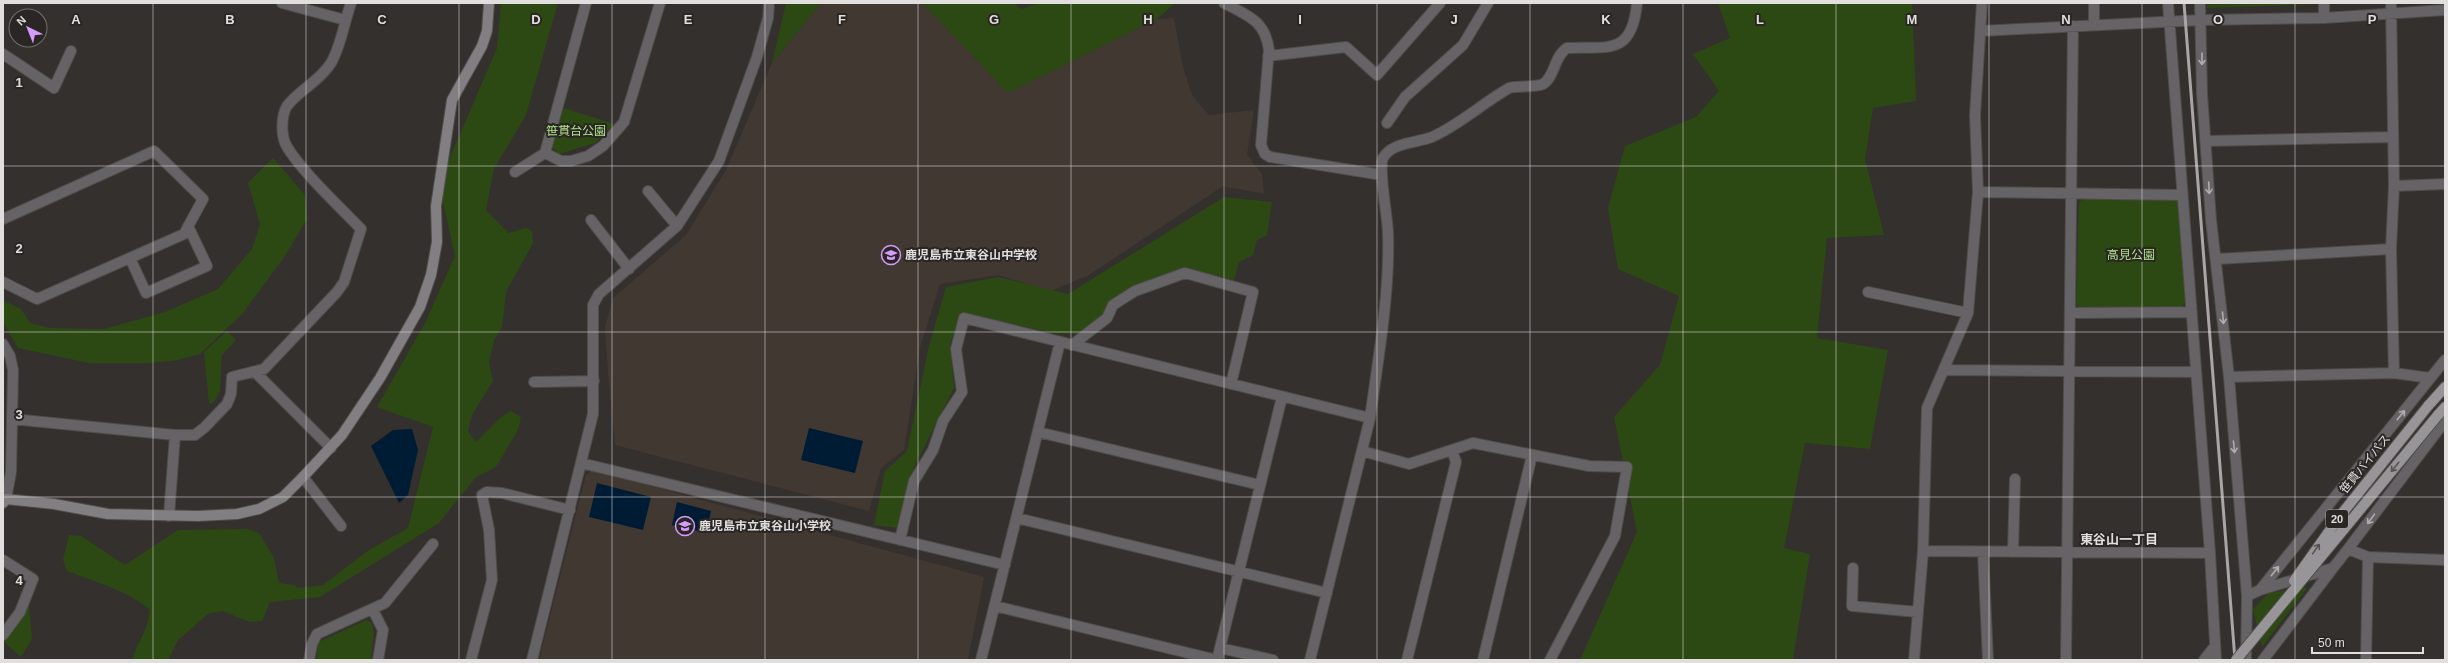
<svg xmlns="http://www.w3.org/2000/svg" width="2448" height="663" font-family="Arial,'Noto Sans JP',sans-serif">
  <style>
    .built { fill: #413832 }
    .green { fill: #2d4913 }
    .water { fill: #001c35 }
    .lines { fill: none; stroke-linecap: round; stroke-linejoin: round }
    .street-casing { stroke: #4f4c4a; stroke-width: 12 }
    .secondary-casing { stroke: #4f4c4a; stroke-width: 12 }
    .primary-casing { stroke: #4f4c4a; stroke-width: 12 }
    .street { stroke: #656365; stroke-width: 10 }
    .secondary { stroke: #817f81; stroke-width: 10 }
    .primary { stroke: #979597; stroke-width: 10 }
    .rail { stroke: #a9a6a5; stroke-width: 3 }
    .primary-bridge-casing { stroke: #4f4c4a; stroke-width: 12; stroke-linecap: butt }
    .primary-bridge { stroke: #979597; stroke-width: 10 }
    .oneway { stroke: #afadae }
    .oneway2 { stroke: #555252 }
    .grid { fill: none; stroke: #e1dfde; stroke-width: 1; stroke-opacity: 0.55 }
    .labels { text-anchor: middle; stroke-width: 4; stroke-linejoin: round; paint-order: stroke }
    .shield { fill: #292624; stroke: #aaa8a6; stroke-width: 1 }
    .shield-label { font-size: 11px; font-weight: bold; fill: #e1dfde }
    .park-label { font-size: 12px; fill: #b0e38a; stroke: #292624 }
    .poi-label { font-size: 12px; font-weight: bold; fill: #e1dfde; stroke: #292624; text-anchor: start }
    .street-label { font-size: 12px; fill: #e1dfde; stroke: #292624 }
    .neighbourhood-label { font-size: 13px; font-weight: bold; fill: #e1dfde; stroke: #292624 }
    .grid-label { font-size: 13px; text-anchor: middle; font-weight: bold; fill: #e1dfde; stroke: #292624; stroke-width: 4; stroke-linejoin: round; paint-order: stroke }
  </style>
  <rect width="100%" height="100%" fill="#33302e"/>
  <path class="built" d="M 821,3 L 922,3 L 1008,93 L 1157,19 L 1174,18 L 1183,67 L 1192,95 L 1209,115 L 1254,110 L 1247,155 L 1262,174 L 1264,194 L 1223,186 L 1089,275 L 1051,291 L 998,275 L 940,284 L 920,348 L 904,450 L 881,468 L 869,511 L 615,445 L 608,373 L 605,327 L 613,298 L 686,235 L 726,170 L 772,63 Z
    M 592,470 L 984,577 L 968,660 L 539,660 L 586,475 Z"/>
  <path class="green" d="M 501,3 L 558,3 L 526,115 L 494,169 L 486,210 L 508,233 L 526,228 L 532,231 L 533,243 L 506,292 L 502,328 L 494,340 L 489,363 L 493,381 L 472,415 L 468,432 L 476,442 L 501,417 L 511,411 L 521,417 L 518,430 L 496,467 L 476,477 L 439,523 L 320,597 L 270,602 L 262,621 L 250,622 L 222,611 L 208,614 L 178,640 L 168,660 L 132,660 C 137,643 149,628 150,610 C 127,590 95,582 67,571 L 63,560 L 69,535 L 81,536 L 125,565 L 178,530 L 248,529 L 259,533 L 274,558 L 279,583 L 295,585 L 297,588 L 323,585 L 369,550 L 408,528 L 433,427 L 377,407 L 425,323 L 455,256 L 442,198 L 448,162 L 497,48 Z
    M 786,3 L 821,3 L 772,63 Z
    M 922,3 L 1014,3 L 1021,9 L 1039,3 L 1174,4 L 1157,19 L 1008,93 Z
    M 1718,3 L 1912,3 L 1916,101 L 1873,108 L 1865,159 L 1884,235 L 1827,238 L 1817,338 L 1888,350 L 1870,449 L 1805,443 L 1784,548 L 1810,554 L 1793,660 L 1580,660 L 1637,532 L 1614,417 L 1660,365 L 1679,296 L 1618,269 L 1608,208 L 1625,146 L 1696,117 L 1719,91 L 1693,54 L 1730,38 Z
    M 2207,3 L 2321,3 L 2321,4 L 2207,8 Z
    M 564,108 L 614,124 L 595,143 L 559,154 L 552,147 Z
    M 273,158 L 305,195 L 307,219 L 285,256 L 243,313 L 200,354 L 179,360 L 149,363 L 89,363 L 18,348 L 3,322 L 3,300 L 21,309 L 30,323 L 50,328 L 104,329 L 165,312 L 218,289 L 252,249 L 260,224 L 248,183 Z
    M 1224,197 L 1272,202 L 1267,235 L 1257,240 L 1253,255 L 1239,262 L 1234,280 L 1187,268 L 1137,284 L 1110,301 L 1105,312 L 1080,334 L 1052,333 L 962,312 L 950,344 L 954,388 L 914,467 L 898,528 L 874,525 L 885,471 L 907,451 L 928,350 L 946,287 L 998,277 L 1068,294 Z
    M 2083,199 L 2175,199 L 2180,204 L 2187,300 L 2179,310 L 2081,310 L 2076,304 L 2079,202 Z
    M 227,331 L 236,340 L 222,355 L 220,391 L 214,402 L 209,404 L 204,352 Z
    M 2308,587 L 2262,647 L 2253,609 L 2269,593 Z
    M 29,605 L 32,639 L 21,657 L 4,642 Z
    M 366,620 L 371,622 L 374,632 L 371,660 L 316,660 L 318,645 L 321,641 Z"/>
  <path class="water" d="M 809,428 L 863,441 L 855,473 L 801,460 Z
    M 412,429 L 418,450 L 408,495 L 399,503 L 371,446 L 393,430 Z
    M 597,483 L 651,497 L 643,530 L 589,517 Z
    M 677,502 L 711,511 L 706,533 L 672,525 Z"/>
  <g class="lines">
    <defs>
      <path id="street" d="M 282,3 L 345,20
        M 1224,3 C 1248,16 1265,20 1269,50 L 1261,145 L 1265,154 L 1270,157 L 1382,175
        M 2094,3 L 2094,25
        M 2168,3 L 2210,553 L 2216,660
        M 2200,3 L 2202,94 L 2211,220 L 2229,377 L 2247,596 L 2246,660
        M 2391,3 L 2394,186 L 2391,249 L 2394,373
        M 2324,18 L 2324,3
        M 1980,31 L 2202,20 L 2324,18 L 2445,10
        M 3,54 L 54,88 L 71,51
        M 1268,56 L 1346,47 L 1377,75 L 1440,3
        M 1387,123 L 1405,97 L 1463,45 L 1488,3
        M 2207,141 L 2393,137
        M 545,153 L 586,3
        M 515,172 L 545,153 L 561,161 L 571,161 L 588,156 L 603,146 L 624,122 L 660,3
        M 2394,186 L 2445,184
        M 648,191 L 677,226
        M 1978,192 L 2182,195
        M 3,219 L 154,151 L 203,199 L 184,234 L 37,299 L 3,282
        M 591,220 L 629,269
        M 130,258 L 146,293 L 207,266 L 188,226
        M 2217,259 L 2391,249
        M 1868,292 L 1968,313
        M 2070,313 L 2192,312
        M 3,344 L 10,356 L 13,370 L 11,472 L 6,499
        M 1072,345 L 1107,318 L 1113,305 L 1135,291 L 1185,273 L 1253,292 L 1231,384
        M 1945,370 L 2196,372
        M 255,372 L 331,448
        M 2229,377 L 2394,373 L 2430,378
        M 534,382 L 594,381
        M 1370,418 C 1378,360 1390,292 1388,234 C 1388,218 1378,169 1383,158 C 1392,142 1417,143 1432,137 C 1459,125 1483,103 1509,88 C 1519,85 1534,88 1543,84 C 1555,77 1554,56 1567,48 C 1607,46 1632,57 1637,3
        M 12,419 L 175,435 L 169,516
        M 1038,432 L 1260,485
        M 175,435 L 195,435 L 205,427 L 227,404 L 231,394 L 232,377 L 264,369 L 337,292 L 344,282 L 361,229 C 340,207 300,170 286,145 C 281,135 281,116 287,106 C 299,90 320,81 331,63 C 341,46 344,23 351,3
        M 1362,451 L 1409,464 L 1473,443 L 1589,466 L 1627,467 L 1615,536 L 1550,660
        M 581,463 L 1005,565
        M 303,477 L 341,526
        M 1017,518 L 1327,593
        M 900,540 L 914,481 L 933,450 L 943,421 L 962,392 L 956,349 L 964,318 L 1370,418 L 1310,660
        M 2348,549 L 2445,421
        M 1923,551 L 2210,553
        M 1983,552 L 1988,660
        M 2013,552 L 2015,479
        M 3,560 L 33,579 L 20,612 L 3,635
        M 1853,568 L 1852,606 L 1918,612
        M 2260,590 L 2333,568 L 2348,549 L 2368,557 L 2445,560
        M 2247,596 L 2260,590 L 2445,360
        M 995,606 L 1217,660
        M 373,610 L 383,630 L 378,660
        M 1220,648 L 1273,660
        M 309,660 L 312,644 L 317,634 L 385,603 L 433,544
        M 471,660 L 492,580 L 489,530 L 482,495 L 487,492 L 502,493 L 570,510
        M 532,660 L 593,414 L 593,305 L 599,294 L 677,226 L 719,161 L 757,57 L 768,18 L 769,3
        M 981,660 L 1060,342
        M 1217,660 L 1282,397
        M 1407,660 L 1456,462 L 1452,450
        M 1483,660 L 1532,455
        M 1914,660 L 1923,551 L 1927,408 L 1968,313 L 1978,192 L 1975,115 L 1982,3
        M 2066,660 L 2073,26
        M 2204,660 L 2215,646
        M 2263,660 L 2333,568
        M 2366,660 L 2368,557"/>
      <path id="secondary" d="M 3,503 L 6,499 L 54,504 L 108,514 L 198,516 L 237,514 L 259,509 L 283,497 L 303,477 L 342,435 L 380,378 L 420,307 L 431,275 L 437,242 L 436,206 L 452,100 L 482,46 L 487,31 L 489,3"/>
      <path id="primary" d="M 2428,406 L 2445,387
        M 2438,415 L 2445,407"/>
    </defs>
    <use href="#street" class="street-casing"/>
    <use href="#secondary" class="secondary-casing"/>
    <use href="#primary" class="primary-casing"/>
    <use href="#street" class="street"/>
    <use href="#secondary" class="secondary"/>
    <use href="#primary" class="primary"/>
    <path class="rail" d="M 2184,3 L 2235,660"/>
    <defs>
      <path id="primary-bridge" d="M 2294,581 L 2340,516 L 2428,406
        M 2236,660 L 2438,415"/>
    </defs>
    <use href="#primary-bridge" class="primary-bridge-casing"/>
    <use href="#primary-bridge" class="primary-bridge"/>
  </g>
  <defs><path id="oneway-shaft" d="M-6 0H5M1.5-3L5.5 0L1.5 3" fill="none" stroke-width="1.6" stroke-linecap="round" stroke-linejoin="round"/></defs>
  <g class="oneway">
    <use href="#oneway-shaft" transform="translate(2202 59) rotate(90)"/>
    <use href="#oneway-shaft" transform="translate(2209 188) rotate(87)"/>
    <use href="#oneway-shaft" transform="translate(2223 318) rotate(85)"/>
    <use href="#oneway-shaft" transform="translate(2401 415) rotate(-51)"/>
    <use href="#oneway-shaft" transform="translate(2234 447) rotate(85)"/>
    <use href="#oneway-shaft" transform="translate(2371 519) rotate(126)"/>
    <use href="#oneway-shaft" transform="translate(2275 571) rotate(-51)"/>
  </g>
  <g class="oneway2">
    <use href="#oneway-shaft" transform="translate(2395 467) rotate(129)"/>
    <use href="#oneway-shaft" transform="translate(2316 549) rotate(-55)"/>
  </g>
  <path class="grid" d="M 153,3 L 153,660M 306,3 L 306,660M 459,3 L 459,660M 612,3 L 612,660M 765,3 L 765,660M 918,3 L 918,660M 1071,3 L 1071,660M 1224,3 L 1224,660M 1377,3 L 1377,660M 1530,3 L 1530,660M 1683,3 L 1683,660M 1836,3 L 1836,660M 1989,3 L 1989,660M 2142,3 L 2142,660M 2295,3 L 2295,660M 3,166 L 2445,166M 3,332 L 2445,332M 3,497 L 2445,497"/>
  <defs>
    <symbol id="school-ring" viewBox="-11 -11 22 22"><circle r="9.5" fill="#292624" stroke="#d59cfb" stroke-width="1.5"/><path d="M0-5L7-2L0 1L-7-2ZM-4 1L0 2.5L4 1V4Q0 6-4 4Z" fill="#d59cfb"/></symbol>
  </defs>
  <g fill-rule="evenodd">
    <use href="#school-ring" x="880" y="244" width="22" height="22"/>
    <use href="#school-ring" x="674" y="515" width="22" height="22"/>
  </g>
  <g class="labels">
    <rect class="shield" x="2326" y="510" width="22" height="18" rx="3"/>
    <g class="shield-label">
      <text x="2337" y="523">20</text>
    </g>
    <g class="park-label">
      <text x="576" y="135">笹貫台公園</text>
      <text x="2131" y="259">高見公園</text>
    </g>
    <g class="poi-label">
      <text x="905" y="259">鹿児島市立東谷山中学校</text>
      <text x="699" y="530">鹿児島市立東谷山小学校</text>
    </g>
    <g class="street-label">
      <text transform="translate(2365 464) rotate(-51)" y="4">笹貫バイパス</text>
    </g>
    <g class="neighbourhood-label">
      <text x="2119" y="544">東谷山一丁目</text>
    </g>
  </g>
  <g class="grid-label">
    <text x="76" y="24">A</text>
    <text x="230" y="24">B</text>
    <text x="382" y="24">C</text>
    <text x="536" y="24">D</text>
    <text x="688" y="24">E</text>
    <text x="842" y="24">F</text>
    <text x="994" y="24">G</text>
    <text x="1148" y="24">H</text>
    <text x="1300" y="24">I</text>
    <text x="1454" y="24">J</text>
    <text x="1606" y="24">K</text>
    <text x="1760" y="24">L</text>
    <text x="1912" y="24">M</text>
    <text x="2066" y="24">N</text>
    <text x="2218" y="24">O</text>
    <text x="2372" y="24">P</text>
    <text x="19" y="87">1</text>
    <text x="19" y="253">2</text>
    <text x="19" y="419">3</text>
    <text x="19" y="585">4</text>
  </g>
  <rect width="2448" height="663" fill="none" stroke="#e1dfde" stroke-width="8"/>
  <g transform="translate(28 28) rotate(317)"><circle r="19" fill="#292624" stroke="#73706e"/>
  <path d="M0-3L7 15L0 10L-7 15Z" fill="#d59cfb"/>
  <text y="-6" font-size="11" font-weight="bold" text-anchor="middle" fill="#e1dfde">N</text>
  </g>
  <path d="M2312 647v6h111v-6" fill="none" stroke="#e1dfde" stroke-width="2"/>
  <text x="2318" y="647" font-size="12" fill="#e1dfde" stroke="#292624" stroke-width="3" paint-order="stroke">50 m</text>
</svg>
